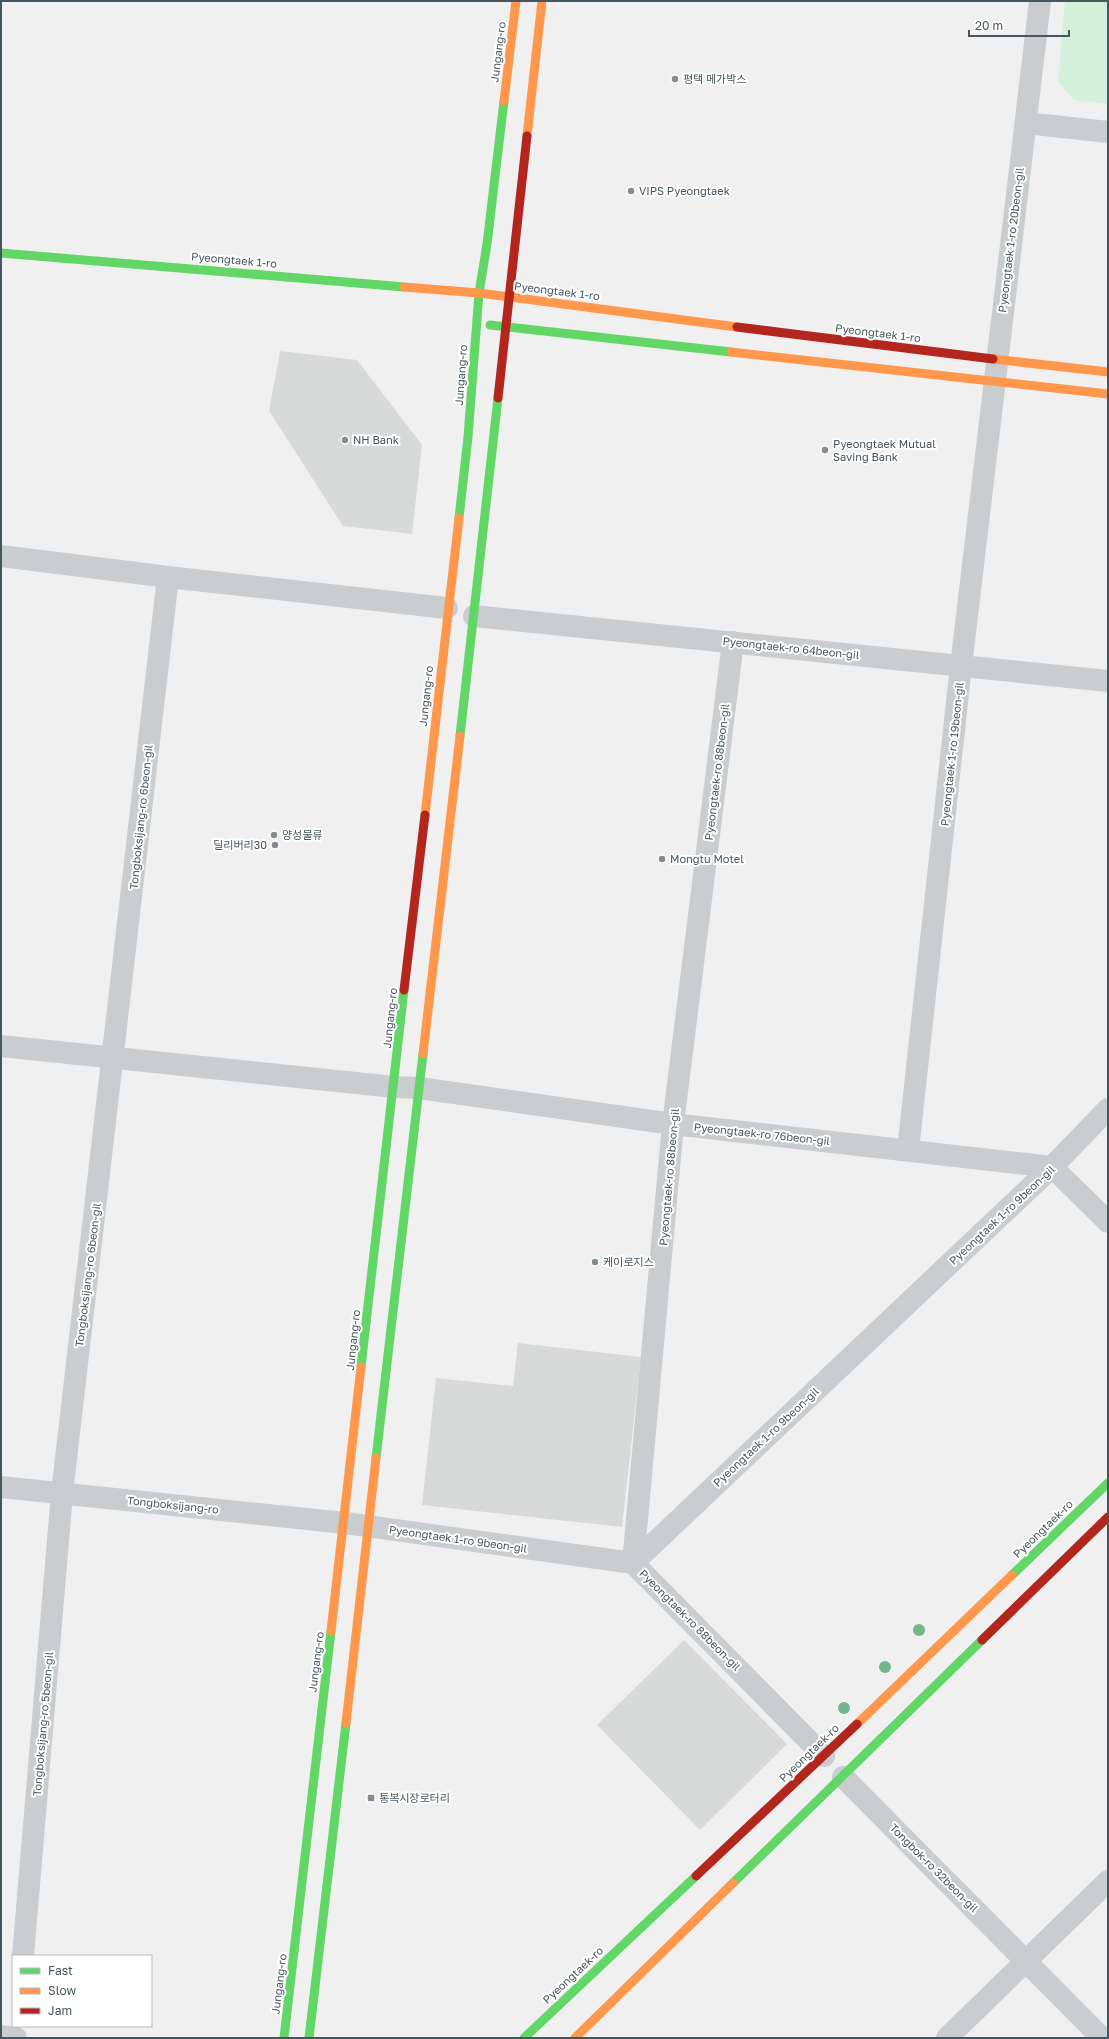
<svg xmlns="http://www.w3.org/2000/svg" width="1109" height="2039" font-family="'Golos Text','Noto Sans KR',sans-serif">
  <style>
    .green { fill: #d3f1db }
    .building { fill: #d8d9d9 }
    .lines { fill: none; stroke-linecap: round; stroke-linejoin: round }
    .street { stroke: #c9cdcf; stroke-width: 22 }
    .fast { stroke: #63d668; stroke-width: 9 }
    .slow { stroke: #ff974d; stroke-width: 9 }
    .jam { stroke: #b3261e; stroke-width: 9 }
    .tree { fill: #75b58c }
    .poi-dot { fill: #828c91; stroke: #fff; stroke-width: 1.5 }
    .labels { text-anchor: middle; stroke-width: 4; stroke-linejoin: round; paint-order: stroke }
    .street-label { font-size: 11px; fill: #46565e; stroke: #fff }
    .poi-label { font-size: 11px; fill: #46565e; stroke: #fff; text-anchor: start }
  </style>
  <rect width="100%" height="100%" fill="#f1f0f0"/>
  <path class="green" d="M 1065,1 L 1108,1 L 1108,104 L 1074,100 L 1058,81 Z"/>
  <path class="building" d="M 280,351 L 357,360 L 422,445 L 412,534 L 343,526 L 269,411 Z
    M 518,1343 L 641,1357 L 622,1527 L 422,1505 L 436,1378 L 513,1386 Z
    M 684,1640 L 787,1744 L 700,1830 L 597,1725 Z"/>
  <g class="lines">
    <path class="street" d="M 1026,123 L 1108,132
      M 1,556 L 168,577 L 447,608
      M 474,616 L 1108,681
      M 733,642 L 673,1124 L 633,1563 L 824,1756
      M 1,1046 L 394,1087 L 419,1088 L 673,1124 L 1052,1167 L 1108,1222
      M 908,1150 L 961,666 L 1040,1
      M 1,1487 L 345,1523 L 633,1563
      M 633,1563 L 1052,1167 L 1108,1109
      M 843,1777 L 1102,2038
      M 23,1956 L 62,1493 L 168,577
      M 1,2036 L 16,2038
      M 947,2038 L 1108,1881"/>
    <path class="fast" d="M 1,253 L 404,287
      M 490,325 L 731,352
      M 459,518 L 468,437 L 479,293 L 487,244 L 504,101
      M 460,736 L 498,398
      M 361,1367 L 404,990
      M 376,1458 L 423,1054
      M 1012,1575 L 1108,1483
      M 733,1883 L 982,1640
      M 284,2038 L 331,1631
      M 309,2038 L 346,1723
      M 524,2038 L 696,1876"/>
    <path class="slow" d="M 504,101 L 516,1
      M 527,136 L 542,1
      M 404,287 L 479,293 L 737,327
      M 731,352 L 1108,394
      M 993,359 L 1108,372
      M 425,815 L 459,518
      M 423,1054 L 460,736
      M 331,1631 L 361,1367
      M 346,1723 L 376,1458
      M 857,1724 L 1012,1575
      M 575,2038 L 733,1883"/>
    <path class="jam" d="M 737,327 L 993,359
      M 498,398 L 527,136
      M 404,990 L 425,815
      M 982,1640 L 1108,1517
      M 696,1876 L 857,1724"/>
  </g>
  <g class="tree">
    <circle cx="919" cy="1630" r="6"/>
    <circle cx="885" cy="1667" r="6"/>
    <circle cx="844" cy="1708" r="6"/>
  </g>
  <g class="poi-dot">
    <circle cx="675" cy="79" r="4"/>
    <circle cx="631" cy="191" r="4"/>
    <circle cx="345" cy="440" r="4"/>
    <circle cx="825" cy="450" r="4"/>
    <circle cx="274" cy="835" r="4"/>
    <circle cx="275" cy="845" r="4"/>
    <circle cx="662" cy="859" r="4"/>
    <circle cx="595" cy="1262" r="4"/>
    <rect x="367" y="1794" width="8" height="8" rx="2"/>
  </g>
  <g class="labels">
    <g class="street-label">
      <text transform="translate(498 52) rotate(-83)" y="4">Jungang-ro</text>
      <text transform="translate(1011 240) rotate(-83)" y="4">Pyeongtaek 1-ro 20beon-gil</text>
      <text transform="translate(234 260) rotate(5)" y="4">Pyeongtaek 1-ro</text>
      <text transform="translate(557 291) rotate(7)" y="4">Pyeongtaek 1-ro</text>
      <text transform="translate(878 333) rotate(7)" y="4">Pyeongtaek 1-ro</text>
      <text transform="translate(461 375) rotate(-86)" y="4">Jungang-ro</text>
      <text transform="translate(791 648) rotate(6)" y="4">Pyeongtaek-ro 64beon-gil</text>
      <text transform="translate(426 696) rotate(-84)" y="4">Jungang-ro</text>
      <text transform="translate(952 754) rotate(-84)" y="4">Pyeongtaek 1-ro 19beon-gil</text>
      <text transform="translate(717 772) rotate(-83)" y="4">Pyeongtaek-ro 88beon-gil</text>
      <text transform="translate(141 817) rotate(-84)" y="4">Tongboksijang-ro 6beon-gil</text>
      <text transform="translate(390 1018) rotate(-84)" y="4">Jungang-ro</text>
      <text transform="translate(762 1134) rotate(6)" y="4">Pyeongtaek-ro 76beon-gil</text>
      <text transform="translate(669 1177) rotate(-85)" y="4">Pyeongtaek-ro 88beon-gil</text>
      <text transform="translate(1002 1215) rotate(-43)" y="4">Pyeongtaek 1-ro 9beon-gil</text>
      <text transform="translate(88 1275) rotate(-83)" y="4">Tongboksijang-ro 6beon-gil</text>
      <text transform="translate(353 1340) rotate(-84)" y="4">Jungang-ro</text>
      <text transform="translate(766 1437) rotate(-43)" y="4">Pyeongtaek 1-ro 9beon-gil</text>
      <text transform="translate(173 1505) rotate(6)" y="4">Tongboksijang-ro</text>
      <text transform="translate(1043 1529) rotate(-44)" y="4">Pyeongtaek-ro</text>
      <text transform="translate(458 1539) rotate(8)" y="4">Pyeongtaek 1-ro 9beon-gil</text>
      <text transform="translate(690 1620) rotate(45)" y="4">Pyeongtaek-ro 88beon-gil</text>
      <text transform="translate(316 1662) rotate(-83)" y="4">Jungang-ro</text>
      <text transform="translate(43 1724) rotate(-85)" y="4">Tongboksijang-ro 5beon-gil</text>
      <text transform="translate(809 1753) rotate(-44)" y="4">Pyeongtaek-ro</text>
      <text transform="translate(934 1868) rotate(45)" y="4">Tongbok-ro 32beon-gil</text>
      <text transform="translate(573 1975) rotate(-43)" y="4">Pyeongtaek-ro</text>
      <text transform="translate(279 1984) rotate(-83)" y="4">Jungang-ro</text>
    </g>
    <g class="poi-label">
      <text x="683" y="83">평택 메가박스</text>
      <text x="639" y="195">VIPS Pyeongtaek</text>
      <text x="353" y="444">NH Bank</text>
      <text x="833" y="448">Pyeongtaek Mutual<tspan x="833" dy="13">Saving Bank</tspan></text>
      <text x="282" y="839">양성물류</text>
      <text x="267" y="849" text-anchor="end">딜리버리30</text>
      <text x="670" y="863">Mongtu Motel</text>
      <text x="603" y="1266">케이로지스</text>
      <text x="379" y="1802">통복시장로터리</text>
    </g>
  </g>
  <rect width="1109" height="2039" fill="none" stroke="#46565e" stroke-width="4"/>
  <rect x="12" y="1955" width="140" height="72" fill="#ffffff" stroke="#b5bbbf"/>
  <rect x="20" y="1968" width="20" height="6" fill="#63d668" stroke="#b5bbbf"/>
  <text x="48" y="1975" font-size="12" fill="#46565e">Fast</text>
  <rect x="20" y="1988" width="20" height="6" fill="#ff974d" stroke="#b5bbbf"/>
  <text x="48" y="1995" font-size="12" fill="#46565e">Slow</text>
  <rect x="20" y="2008" width="20" height="6" fill="#b3261e" stroke="#b5bbbf"/>
  <text x="48" y="2015" font-size="12" fill="#46565e">Jam</text>
  <path d="M969 30v6h100v-6" fill="none" stroke="#46565e" stroke-width="2"/>
  <text x="975" y="30" font-size="12" fill="#46565e" stroke="#ffffff" stroke-width="3" paint-order="stroke">20 m</text>
</svg>
